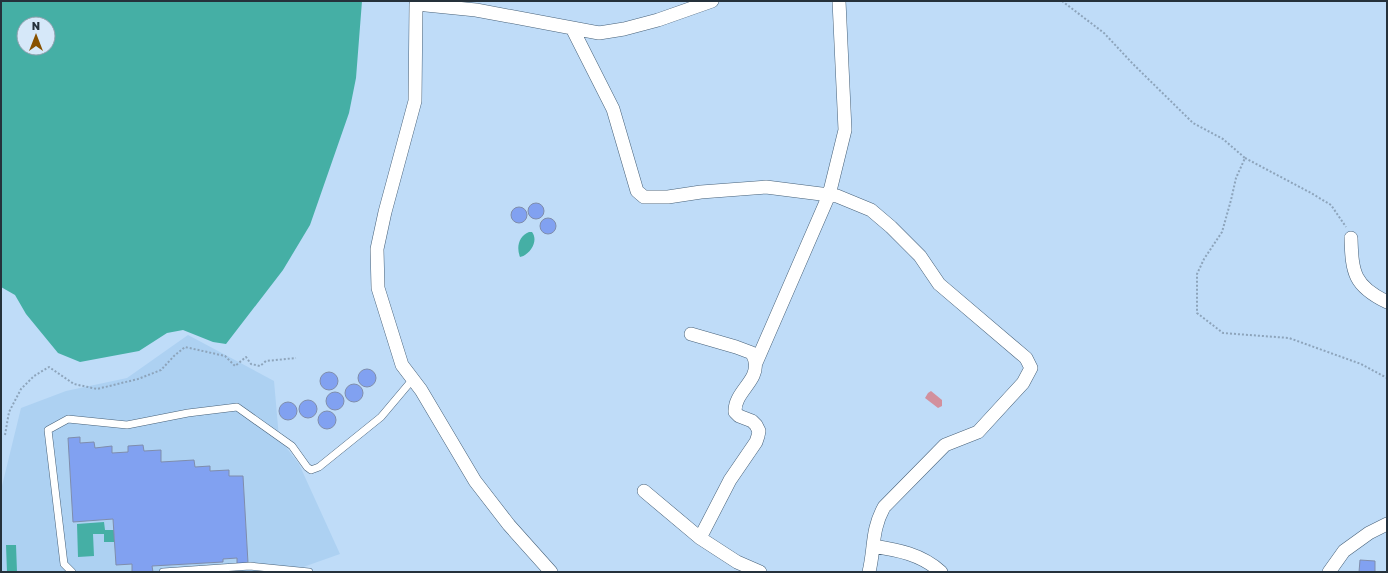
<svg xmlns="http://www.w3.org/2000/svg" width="1388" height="573" font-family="'Golos Text',sans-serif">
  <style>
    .built { fill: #add1f2 }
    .green { fill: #d2909d }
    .water { fill: #45afa5; fill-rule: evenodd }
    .building { fill: #81a1f1; stroke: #7f8dac }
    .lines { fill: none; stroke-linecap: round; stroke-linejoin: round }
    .service-casing { stroke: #476179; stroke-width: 8 }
    .minor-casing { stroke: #476179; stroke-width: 14 }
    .path { stroke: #8da4bb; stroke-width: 2; stroke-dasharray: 2 2; stroke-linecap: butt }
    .service { stroke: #fff; stroke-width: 7 }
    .minor { stroke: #fff; stroke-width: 13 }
  </style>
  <rect width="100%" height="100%" fill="#bfdcf8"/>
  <path class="built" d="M 188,335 L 274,381 L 279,438 L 299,464 L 340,554 L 289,572 L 1,572 L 1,490 L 21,408 L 66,391 L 127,378 Z"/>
  <path class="green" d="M 931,391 L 942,400 L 942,406 L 938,408 L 925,398 L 928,393 Z"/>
  <path class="water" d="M 1,1 L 362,1 L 356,78 L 349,113 L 310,225 L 283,270 L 226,344 L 213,342 L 183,330 L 167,333 L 139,351 L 80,362 L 58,353 L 26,314 L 15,295 L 1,287 ZM 24,24 L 48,24 L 48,48 L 24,48 Z
    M 529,232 L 532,232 C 539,241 530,255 520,257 C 516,247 519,236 529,232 Z
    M 104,522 L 105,530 L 114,530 L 114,542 L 104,542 L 104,534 L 93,534 L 94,556 L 78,557 L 77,524 Z
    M 6,545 L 16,545 L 17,572 L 7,572 Z"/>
  <path class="building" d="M528 211a8 8 0 1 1 16 0a8 8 0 1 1-16 0Z
    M511 215a8 8 0 1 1 16 0a8 8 0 1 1-16 0Z
    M540 226a8 8 0 1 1 16 0a8 8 0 1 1-16 0Z
    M358 378a9 9 0 1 1 18 0a9 9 0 1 1-18 0Z
    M320 381a9 9 0 1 1 18 0a9 9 0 1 1-18 0Z
    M345 393a9 9 0 1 1 18 0a9 9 0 1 1-18 0Z
    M326 401a9 9 0 1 1 18 0a9 9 0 1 1-18 0Z
    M299 409a9 9 0 1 1 18 0a9 9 0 1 1-18 0Z
    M279 411a9 9 0 1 1 18 0a9 9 0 1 1-18 0Z
    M318 420a9 9 0 1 1 18 0a9 9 0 1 1-18 0Z
    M 80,437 L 80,443 L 94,442 L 95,448 L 112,446 L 112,453 L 128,452 L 128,446 L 143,445 L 144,451 L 161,450 L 161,462 L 194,460 L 195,467 L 210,466 L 210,471 L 229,470 L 229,476 L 243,476 L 248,563 L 237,564 L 237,558 L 223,559 L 223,562 L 152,566 L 153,572 L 132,572 L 132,564 L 116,565 L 113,519 L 73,522 L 68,438 Z
    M 1360,560 L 1375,561 L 1375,572 L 1359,572 Z"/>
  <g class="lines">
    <defs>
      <path id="service" d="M 72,572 L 64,564 L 48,430 L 68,419 L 127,425 L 188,413 L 237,407 L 292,446 L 307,467 L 311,470 L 319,467 L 381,417 L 413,379
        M 163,572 L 250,566 L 309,572"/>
      <path id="minor" d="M 572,28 L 613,109 L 637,191 L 644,197 L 668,197 L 701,192 L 766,187 L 837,196 L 871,210 L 891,227 L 920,256 L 939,284 L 1026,358 L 1031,368 L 1023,383 L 978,432 L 945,445 L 884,507 C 871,531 875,547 869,572
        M 1351,238 C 1352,273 1354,286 1387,302
        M 691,334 L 736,347 L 752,353 C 753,356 755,359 755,362 C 759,381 734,392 735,412 L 739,416 L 752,421 L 756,425 L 759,431 L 758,436 L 756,442 L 730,480 L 700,538
        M 756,363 L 829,195 L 845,130 L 839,1
        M 644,491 L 700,538 L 737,562 L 760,572
        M 873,546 C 898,550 921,554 941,572
        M 551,572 L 509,525 L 475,481 L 421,390 L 402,365 L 378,288 L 377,249 L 385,212 L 415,101 L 416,4 L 476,10 L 599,33 L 624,29 L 658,20 L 712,1
        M 1329,572 L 1344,551 L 1369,533 L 1387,524"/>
    </defs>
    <use href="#service" class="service-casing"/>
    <use href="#minor" class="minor-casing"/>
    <path class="path" d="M 1062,1 L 1104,33 L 1133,64 L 1193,123 L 1223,139 L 1245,158 L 1236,178 L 1231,200 L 1222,232 L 1204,259 L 1197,274 L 1197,313 L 1223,333 L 1289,338 L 1361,364 L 1387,378
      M 1245,158 L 1311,193 L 1331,205 L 1346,227
      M 5,435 L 9,412 L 21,389 L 34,376 L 49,367 L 74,384 L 97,389 L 138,379 L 161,370 L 174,356 L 185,347 L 225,356 L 235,366 L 246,357 L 251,364 L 260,366 L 266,361 L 296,358"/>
    <use href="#service" class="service"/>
    <use href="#minor" class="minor"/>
  </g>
  <rect width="1388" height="573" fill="none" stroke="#25313b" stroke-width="4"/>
  <g transform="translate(36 36)"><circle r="19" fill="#d6e8f9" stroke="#8f9fad"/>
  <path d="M0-3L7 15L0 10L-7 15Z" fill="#875100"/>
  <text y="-6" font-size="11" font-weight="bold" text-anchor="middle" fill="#25313b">N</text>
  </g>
</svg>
